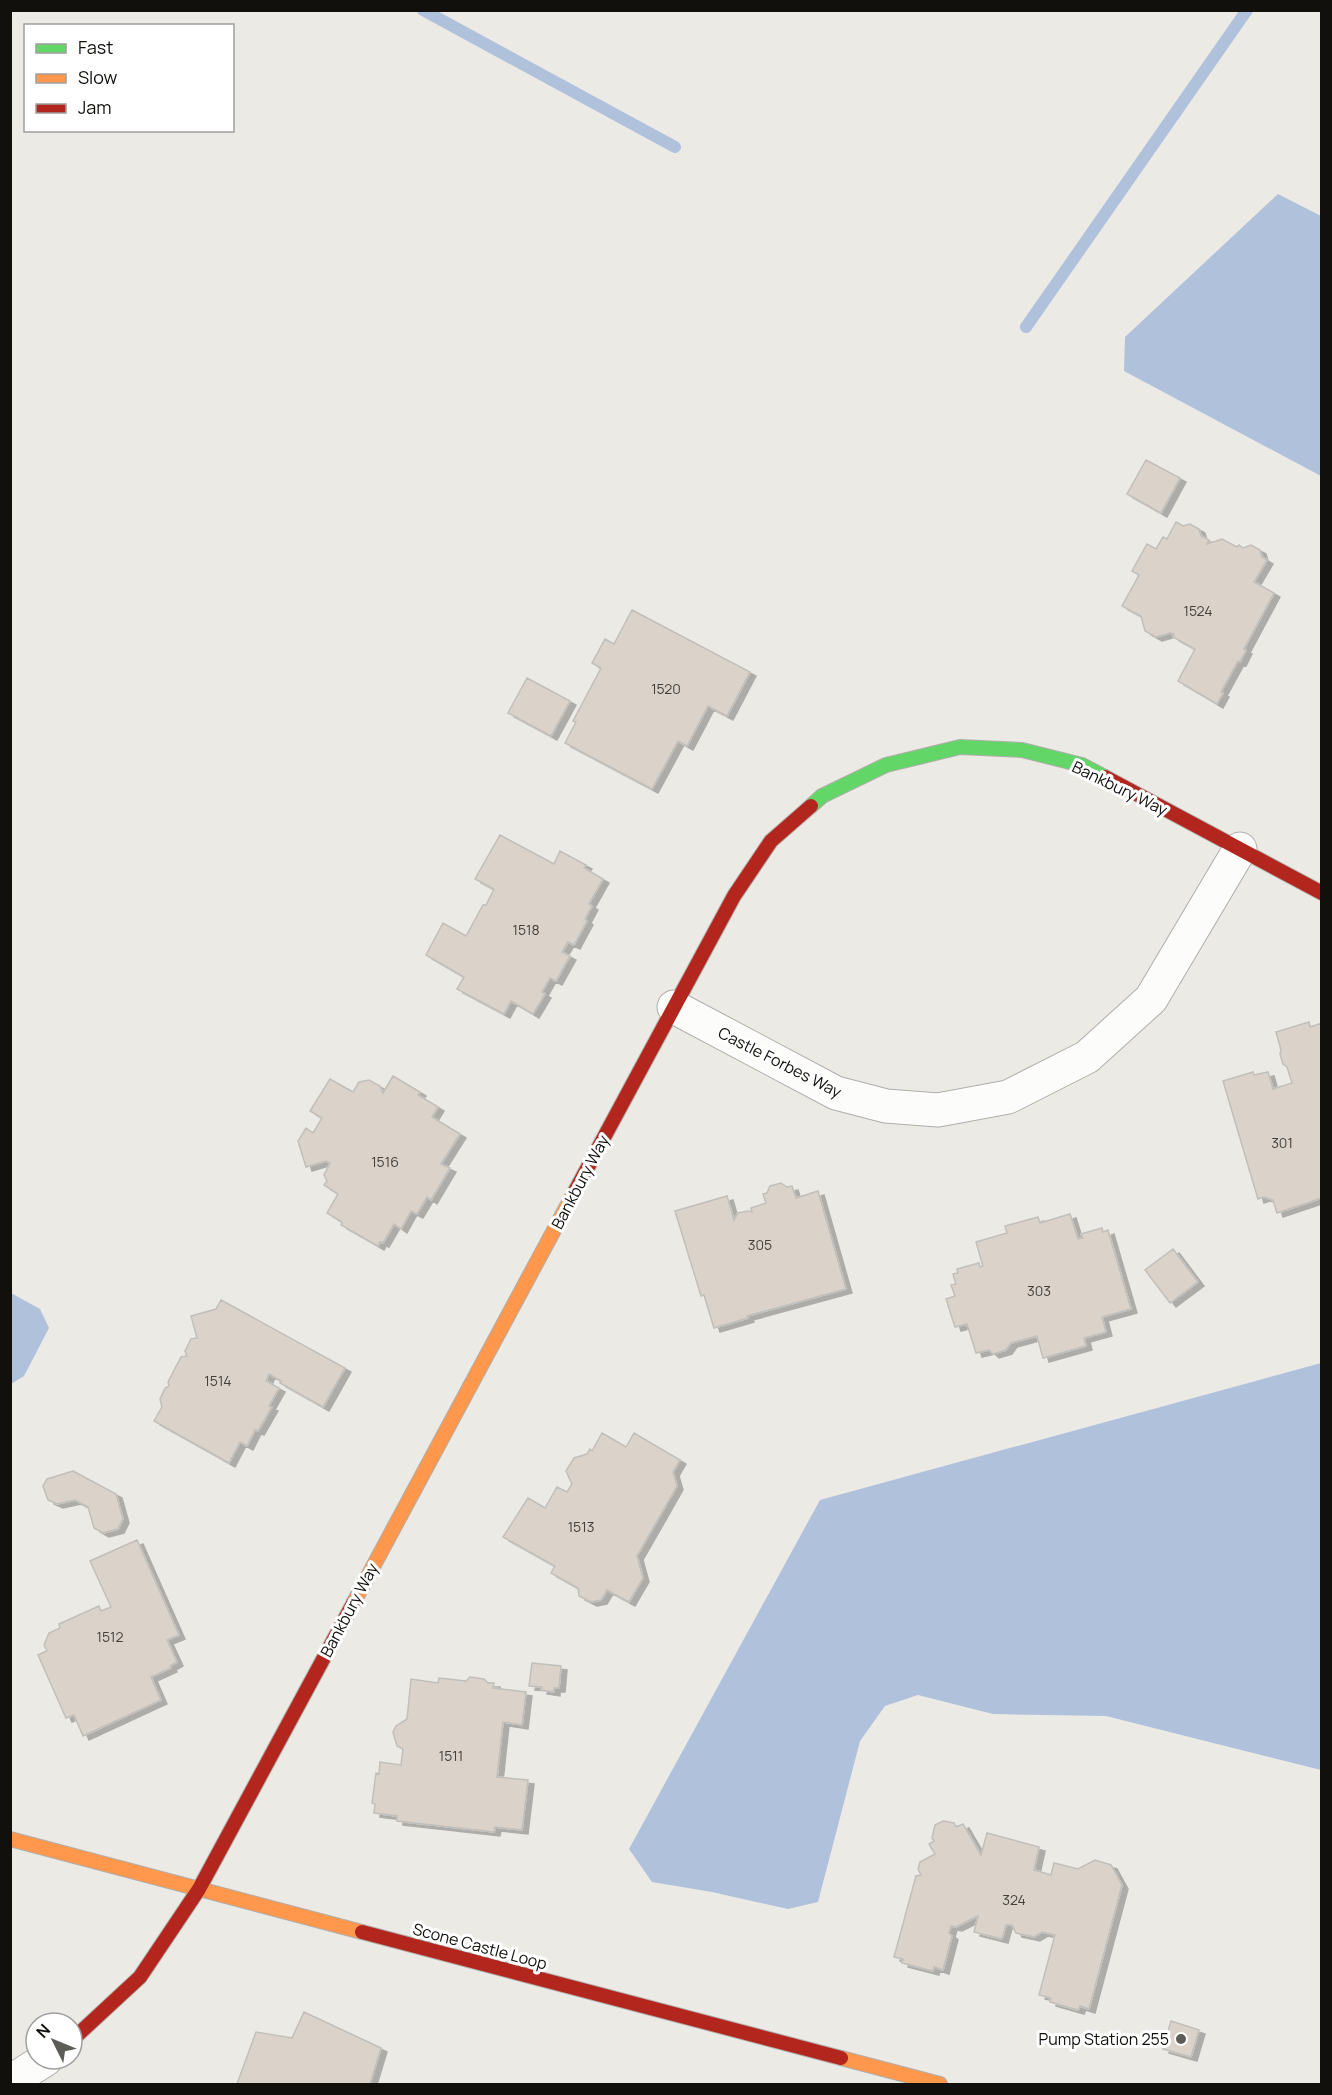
<svg xmlns="http://www.w3.org/2000/svg" width="1332" height="2095" font-family="Manrope,sans-serif">
  <style>
    .water { fill: #afc1db }
    .lines { fill: none; stroke-linecap: round; stroke-linejoin: round }
    .stream { stroke: #afc1db; stroke-width: 12 }
    .building { fill: #dbd3ca; stroke: #c1bfbb; stroke-width: 1.5; filter: url(#shadow) }
    .street-casing { stroke: #b0aeab; stroke-width: 35 }
    .fast-casing { stroke: #b0aeab; stroke-width: 16 }
    .slow-casing { stroke: #b0aeab; stroke-width: 16 }
    .jam-casing { stroke: #b0aeab; stroke-width: 16 }
    .street { stroke: #fcfcfb; stroke-width: 33 }
    .fast { stroke: #63d668; stroke-width: 14 }
    .slow { stroke: #ff974d; stroke-width: 14 }
    .jam { stroke: #b3261e; stroke-width: 14 }
    .poi-dot { fill: #5e5c59; stroke: #fff; stroke-width: 2 }
    .labels { text-anchor: middle; stroke-width: 6; stroke-linejoin: round; paint-order: stroke }
    .number-label { font-size: 14px; fill: #44413c }
    .street-label { font-size: 16px; fill: #11100d; stroke: #fff }
    .poi-label { font-size: 16px; fill: #11100d; stroke: #fff; text-anchor: end }
  </style>
  <defs>
    <filter id="shadow"><feDropShadow dx="6" dy="4" stdDeviation="0" flood-color="#0004"/></filter>
  </defs>
  <rect width="100%" height="100%" fill="#eceae5"/>
  <path class="water" d="M 1278,194 L 1321,216 L 1321,476 L 1124,371 L 1125,337 Z
    M 11,1293 L 40,1309 L 49,1328 L 24,1376 L 11,1384 Z
    M 1321,1363 L 1321,1770 L 1106,1716 L 993,1714 L 918,1695 L 885,1706 L 860,1741 L 818,1902 L 788,1909 L 712,1892 L 652,1882 L 629,1849 L 820,1500 Z"/>
  <g class="lines">
    <path class="stream" d="M 423,10 L 675,147
      M 1026,327 L 1247,10"/>
  </g>
  <path class="building" d="M 1146,460 L 1180,478 L 1161,513 L 1127,494 Z
    M 1176,522 L 1183,526 L 1190,524 L 1199,529 L 1201,536 L 1209,540 L 1207,544 L 1222,539 L 1237,547 L 1239,545 L 1243,548 L 1251,545 L 1260,550 L 1262,557 L 1267,560 L 1254,582 L 1274,593 L 1244,649 L 1246,650 L 1240,662 L 1238,661 L 1221,692 L 1223,693 L 1217,704 L 1178,681 L 1195,649 L 1173,637 L 1174,634 L 1170,633 L 1156,637 L 1145,631 L 1141,616 L 1122,606 L 1139,575 L 1132,571 L 1147,544 L 1156,549 L 1163,537 L 1167,539 Z
    M 632,610 L 750,672 L 727,716 L 708,706 L 687,746 L 678,741 L 652,789 L 565,743 L 576,722 L 573,721 L 601,668 L 592,663 L 605,639 L 614,644 Z
    M 527,678 L 570,701 L 551,736 L 508,713 Z
    M 500,835 L 554,864 L 560,851 L 586,865 L 584,868 L 603,879 L 589,904 L 592,906 L 585,919 L 587,921 L 574,945 L 568,942 L 562,952 L 570,956 L 556,981 L 550,978 L 542,992 L 545,994 L 533,1014 L 511,1001 L 504,1014 L 457,989 L 464,977 L 426,955 L 443,923 L 466,936 L 483,905 L 486,905 L 494,889 L 475,879 Z
    M 1309,1022 L 1310,1027 L 1322,1023 L 1322,1198 L 1277,1213 L 1273,1200 L 1264,1197 L 1258,1199 L 1223,1081 L 1253,1072 L 1254,1075 L 1268,1072 L 1273,1089 L 1292,1083 L 1287,1067 L 1283,1064 L 1280,1054 L 1281,1050 L 1276,1032 Z
    M 393,1076 L 420,1092 L 418,1095 L 438,1107 L 432,1117 L 460,1134 L 441,1164 L 450,1168 L 431,1200 L 427,1197 L 417,1214 L 411,1211 L 401,1229 L 394,1224 L 383,1243 L 380,1242 L 378,1246 L 341,1225 L 342,1222 L 327,1213 L 338,1194 L 324,1185 L 327,1181 L 324,1175 L 330,1163 L 326,1161 L 306,1167 L 298,1141 L 306,1128 L 313,1133 L 322,1118 L 310,1111 L 330,1079 L 353,1092 L 359,1082 L 369,1080 L 380,1086 L 383,1093 Z
    M 781,1183 L 787,1187 L 792,1186 L 796,1198 L 818,1191 L 846,1289 L 747,1316 L 748,1318 L 714,1328 L 704,1295 L 701,1296 L 675,1211 L 727,1196 L 734,1220 L 738,1213 L 748,1211 L 752,1212 L 751,1208 L 766,1203 L 763,1194 L 767,1193 L 770,1186 Z
    M 1070,1214 L 1078,1239 L 1083,1238 L 1081,1234 L 1102,1228 L 1103,1232 L 1108,1230 L 1131,1309 L 1102,1317 L 1106,1332 L 1084,1338 L 1086,1346 L 1043,1358 L 1037,1336 L 1011,1343 L 1006,1350 L 993,1354 L 989,1350 L 976,1353 L 967,1324 L 955,1327 L 946,1299 L 955,1296 L 951,1285 L 956,1284 L 953,1274 L 958,1273 L 957,1269 L 979,1263 L 980,1267 L 983,1266 L 976,1242 L 1007,1233 L 1005,1226 L 1038,1217 L 1040,1223 Z
    M 1173,1249 L 1198,1282 L 1170,1303 L 1145,1270 Z
    M 221,1300 L 345,1368 L 323,1407 L 280,1383 L 281,1381 L 269,1374 L 266,1381 L 279,1388 L 269,1406 L 272,1407 L 258,1431 L 255,1430 L 247,1446 L 240,1442 L 229,1463 L 154,1421 L 162,1407 L 160,1399 L 165,1388 L 169,1386 L 168,1382 L 181,1357 L 187,1356 L 185,1351 L 191,1339 L 197,1338 L 191,1316 L 216,1309 Z
    M 602,1433 L 626,1447 L 634,1433 L 680,1460 L 673,1472 L 677,1486 L 637,1556 L 643,1578 L 629,1602 L 607,1590 L 601,1600 L 591,1602 L 579,1596 L 578,1588 L 551,1573 L 555,1566 L 503,1537 L 528,1498 L 545,1508 L 557,1487 L 567,1492 L 572,1484 L 566,1471 L 574,1458 L 587,1454 L 590,1449 L 592,1451 Z
    M 73,1471 L 116,1494 L 123,1519 L 118,1529 L 103,1533 L 94,1528 L 88,1507 L 75,1500 L 57,1504 L 48,1500 L 43,1486 L 47,1479 Z
    M 137,1540 L 179,1635 L 167,1640 L 177,1662 L 170,1666 L 171,1668 L 151,1677 L 161,1700 L 83,1736 L 74,1715 L 66,1718 L 38,1655 L 47,1651 L 44,1645 L 49,1633 L 60,1628 L 59,1624 L 99,1606 L 101,1611 L 111,1607 L 90,1561 Z
    M 532,1663 L 561,1666 L 559,1688 L 554,1688 L 554,1692 L 541,1690 L 542,1687 L 529,1686 Z
    M 470,1677 L 484,1679 L 488,1683 L 494,1683 L 493,1688 L 526,1692 L 522,1725 L 503,1722 L 497,1777 L 528,1780 L 522,1830 L 495,1827 L 494,1832 L 397,1821 L 397,1816 L 374,1813 L 375,1804 L 372,1803 L 376,1773 L 379,1774 L 380,1762 L 401,1765 L 403,1749 L 397,1746 L 393,1732 L 396,1726 L 407,1719 L 411,1679 L 438,1683 L 439,1678 L 466,1681 Z
    M 943,1821 L 954,1823 L 956,1827 L 963,1824 L 981,1855 L 987,1833 L 1039,1847 L 1034,1870 L 1051,1875 L 1054,1863 L 1078,1869 L 1095,1860 L 1111,1865 L 1122,1885 L 1089,2009 L 1080,2006 L 1078,2010 L 1050,2002 L 1051,1998 L 1039,1995 L 1055,1935 L 1042,1932 L 1034,1937 L 1016,1933 L 1012,1925 L 1006,1925 L 1002,1939 L 974,1932 L 978,1916 L 956,1927 L 951,1926 L 949,1933 L 952,1936 L 943,1970 L 934,1967 L 933,1971 L 902,1963 L 903,1959 L 894,1957 L 916,1876 L 921,1875 L 918,1869 L 920,1862 L 935,1854 L 929,1844 L 934,1841 L 932,1838 L 935,1825 Z
    M 304,2012 L 381,2048 L 370,2084 L 237,2084 L 256,2032 L 292,2038 Z
    M 1171,2021 L 1199,2030 L 1191,2057 L 1163,2049 Z"/>
  <g class="lines">
    <defs>
      <path id="street" d="M 674,1007 L 836,1093 L 886,1106 L 938,1110 L 1008,1097 L 1087,1057 L 1151,999 L 1240,849
        M 10,2082 L 46,2059"/>
      <path id="fast" d="M 811,806 L 822,796 L 886,765 L 960,747 L 1022,750 L 1082,765 L 1105,777"/>
      <path id="slow" d="M 354,1602 L 574,1193
        M 10,1839 L 362,1932
        M 841,2058 L 940,2084"/>
      <path id="jam" d="M 1105,777 L 1322,893
        M 574,1193 L 734,896 L 771,841 L 811,806
        M 362,1932 L 841,2058
        M 72,2040 L 140,1977 L 199,1889 L 354,1602"/>
    </defs>
    <use href="#street" class="street-casing"/>
    <use href="#fast" class="fast-casing"/>
    <use href="#slow" class="slow-casing"/>
    <use href="#jam" class="jam-casing"/>
    <use href="#street" class="street"/>
    <use href="#fast" class="fast"/>
    <use href="#slow" class="slow"/>
    <use href="#jam" class="jam"/>
  </g>
  <circle class="poi-dot" cx="1181" cy="2039" r="6"/>
  <g class="labels">
    <g class="number-label">
      <text x="1198" y="616">1524</text>
      <text x="666" y="694">1520</text>
      <text x="526" y="935">1518</text>
      <text x="1282" y="1148">301</text>
      <text x="385" y="1167">1516</text>
      <text x="760" y="1250">305</text>
      <text x="1039" y="1296">303</text>
      <text x="218" y="1386">1514</text>
      <text x="581" y="1532">1513</text>
      <text x="110" y="1642">1512</text>
      <text x="451" y="1761">1511</text>
      <text x="1014" y="1905">324</text>
    </g>
    <g class="street-label">
      <text transform="translate(1120 788) rotate(26)" y="6">Bankbury Way</text>
      <text transform="translate(780 1062) rotate(27)" y="6">Castle Forbes Way</text>
      <text transform="translate(580 1182) rotate(-62)" y="6">Bankbury Way</text>
      <text transform="translate(349 1610) rotate(-62)" y="6">Bankbury Way</text>
      <text transform="translate(480 1946) rotate(15)" y="6">Scone Castle Loop</text>
    </g>
    <g class="poi-label">
      <text x="1169" y="2045">Pump Station 255</text>
    </g>
  </g>
  <rect width="1332" height="2095" fill="none" stroke="#11100d" stroke-width="24"/>
  <rect x="24" y="24" width="210" height="108" fill="#ffffff" stroke="#a09f9e" stroke-width="1.5"/>
  <rect x="36" y="44" width="30" height="9" fill="#63d668" stroke="#a09f9e" stroke-width="1.5"/>
  <text x="78" y="54" font-size="18" fill="#11100d">Fast</text>
  <rect x="36" y="74" width="30" height="9" fill="#ff974d" stroke="#a09f9e" stroke-width="1.5"/>
  <text x="78" y="84" font-size="18" fill="#11100d">Slow</text>
  <rect x="36" y="104" width="30" height="9" fill="#b3261e" stroke="#a09f9e" stroke-width="1.5"/>
  <text x="78" y="114" font-size="18" fill="#11100d">Jam</text>
  <g transform="translate(54 2041) rotate(313)"><circle r="28" fill="#ffffff" stroke="#a09f9e" stroke-width="1.5"/>
  <path d="M0-4.5L10 22L0 15L-10 22Z" fill="#5e5c59"/>
  <text y="-9" font-size="16" font-weight="bold" text-anchor="middle" fill="#11100d">N</text>
  </g>
</svg>
